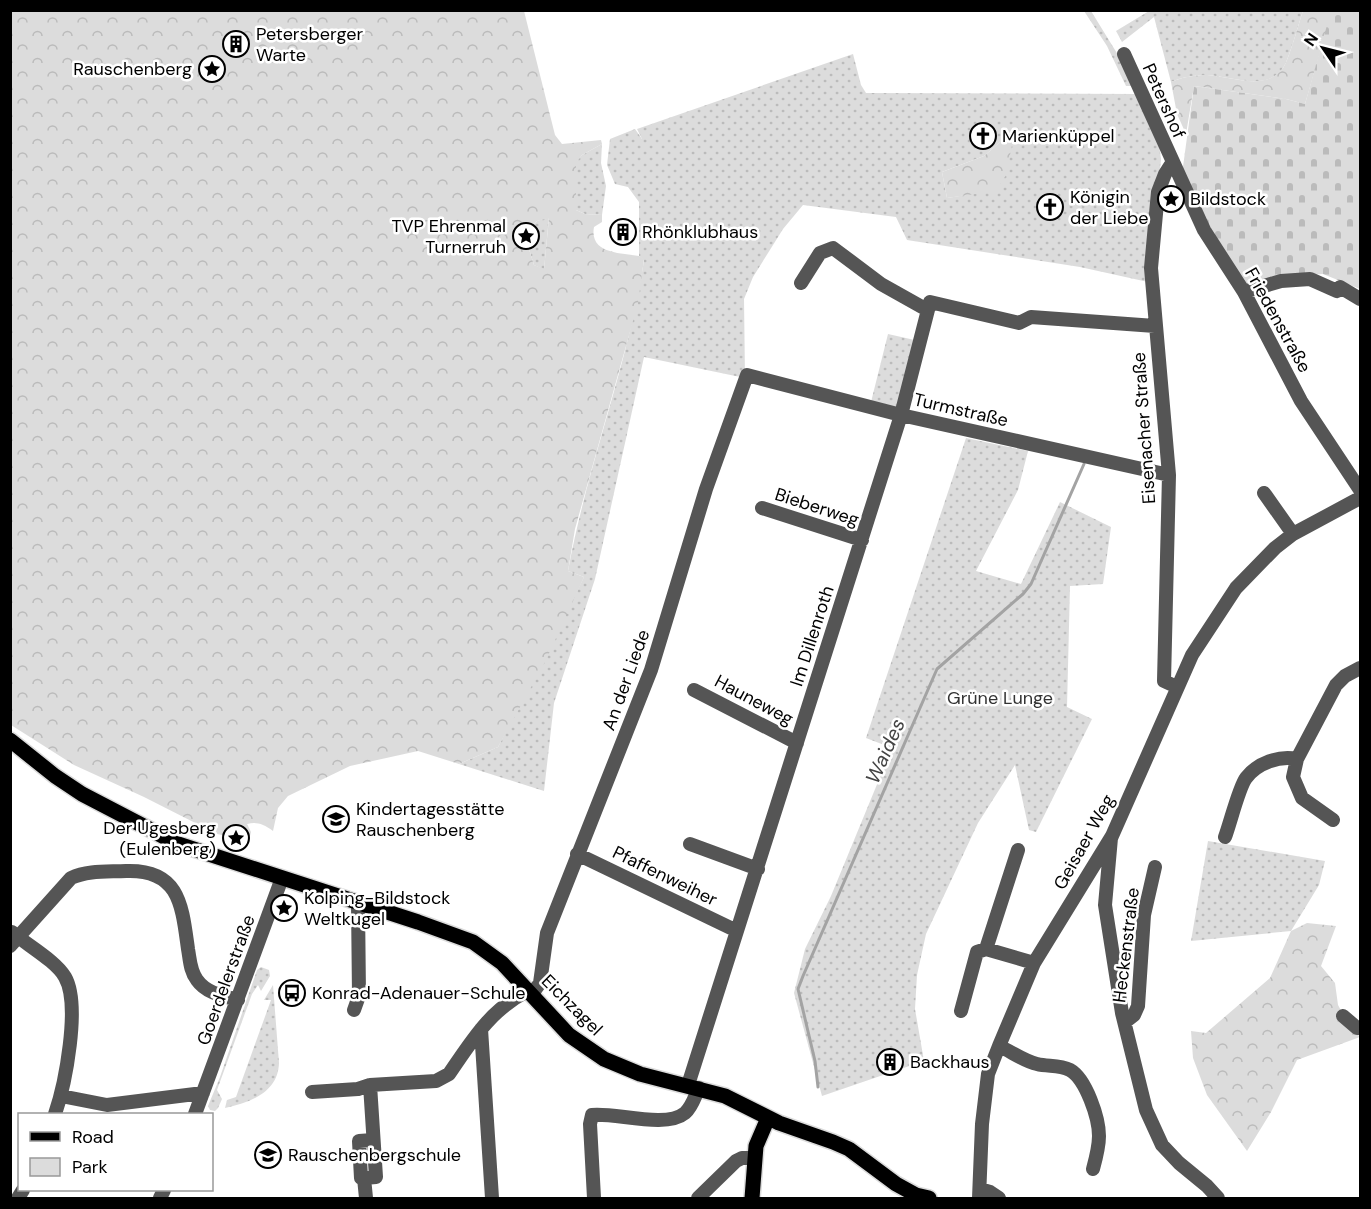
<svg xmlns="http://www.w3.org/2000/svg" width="1371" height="1209" font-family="'DM Sans',sans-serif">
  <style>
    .green { fill: url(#green-dots); fill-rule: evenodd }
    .forest { fill: url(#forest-crowns); fill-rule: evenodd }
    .cemetery { fill: url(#cemetery-stones) }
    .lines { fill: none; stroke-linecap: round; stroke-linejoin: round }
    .stream { stroke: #a3a3a3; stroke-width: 3 }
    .major-casing { stroke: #dbdbdb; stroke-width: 18 }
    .minor { stroke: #555; stroke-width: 14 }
    .major { stroke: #000; stroke-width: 15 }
    .labels { text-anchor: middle; stroke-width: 5; stroke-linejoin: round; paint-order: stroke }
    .poi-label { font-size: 18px; fill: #000; stroke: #fff; text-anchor: start }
    .street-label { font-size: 18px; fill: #000; stroke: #fff }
    .park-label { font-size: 18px; fill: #333; stroke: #fff }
    .water-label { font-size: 20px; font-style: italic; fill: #444; stroke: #fff }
  </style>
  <defs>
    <pattern id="green-dots" width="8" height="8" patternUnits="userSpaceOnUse" patternTransform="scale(1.5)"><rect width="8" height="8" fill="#dcdcdc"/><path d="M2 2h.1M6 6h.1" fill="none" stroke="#bbb" stroke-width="1.8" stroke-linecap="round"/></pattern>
    <pattern id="forest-crowns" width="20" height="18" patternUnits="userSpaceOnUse" patternTransform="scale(1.5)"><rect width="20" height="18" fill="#dcdcdc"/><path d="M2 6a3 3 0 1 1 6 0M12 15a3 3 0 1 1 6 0" fill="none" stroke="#bbb"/></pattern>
    <pattern id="cemetery-stones" width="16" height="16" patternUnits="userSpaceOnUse" patternTransform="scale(1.5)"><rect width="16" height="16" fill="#dcdcdc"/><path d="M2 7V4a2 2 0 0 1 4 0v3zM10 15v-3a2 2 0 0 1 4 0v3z" fill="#bbb"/></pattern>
  </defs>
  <rect width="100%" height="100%" fill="#fff"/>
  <path class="green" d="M 1084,11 L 1091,11 L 1123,63 L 1133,86 L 1126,86 L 1107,46 Z
    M 1149,11 L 1303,11 C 1299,22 1289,60 1283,68 C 1267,92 1230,76 1207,75 C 1194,75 1183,77 1171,82 L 1154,17 L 1122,42 L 1116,31 Z
    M 853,54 L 861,85 L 866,93 L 1138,94 L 1159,144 L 1161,159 L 1148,282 L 1080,267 L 907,240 L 896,217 L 803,205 L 783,229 L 753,277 L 744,299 L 745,378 L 644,357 L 595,579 L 554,703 L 544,791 L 459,764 L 498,747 L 584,577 L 568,571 C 587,466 628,366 644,260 L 639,256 L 639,202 L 628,187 L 615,184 L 607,165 L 610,139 L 635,129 L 642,139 L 637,129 ZM 1005,138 L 966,195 L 947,198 L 942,172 L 984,156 Z
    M 602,144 L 601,163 L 606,186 L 602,215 L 585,214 L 576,210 L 575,163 L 582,155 Z
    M 549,217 L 544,270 L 534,265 L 528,246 L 528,230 L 537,221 Z
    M 888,334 L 919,341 L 902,410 L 871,402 Z
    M 966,438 L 1028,451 L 1018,490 L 976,571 L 1021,584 L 1060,502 L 1111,527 L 1103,584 L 1070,586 L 1067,707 L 1092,719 L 1036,832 L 1029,830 L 1015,765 L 978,823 L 926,934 L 917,975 L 915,1009 L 924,1061 L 822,1096 L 794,993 L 805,949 L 831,896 L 892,748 L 866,738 Z
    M 243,824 L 247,824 L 251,832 L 249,840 L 239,841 L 227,836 Z
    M 1208,841 L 1325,861 L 1319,885 L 1291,931 L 1191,941 Z
    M 261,967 L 269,970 L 270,976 L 261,991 L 258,985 L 252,994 L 217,1090 L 222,1099 L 218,1108 L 215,1111 L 210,1110 L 208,1106 L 220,1077 L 257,970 Z
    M 273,985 L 279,1063 C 278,1093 250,1102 225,1108 L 227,1100 L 236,1097 L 271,1000 L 264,1000 Z"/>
  <path class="forest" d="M 10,11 L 524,11 L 555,135 L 562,144 L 601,140 L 602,144 L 582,155 L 576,163 L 576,210 L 585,214 L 602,215 L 602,222 L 594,227 C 589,254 621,253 639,256 L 644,259 L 638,303 L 575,529 L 568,571 L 584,577 L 546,660 L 498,747 L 459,764 L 418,751 L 350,766 L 288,796 L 278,808 L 273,831 C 255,817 244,823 227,836 L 217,834 L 144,797 L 74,765 L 11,725 ZM 549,218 L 544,269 L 534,265 L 528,246 L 528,230 L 537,221 Z
    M 1303,11 L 1332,11 L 1305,104 L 1286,99 L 1194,86 L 1186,134 L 1177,114 L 1171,82 C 1183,77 1194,75 1207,75 C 1230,76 1266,92 1283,68 C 1289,60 1299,22 1303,11 Z
    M 1005,138 L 1013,140 L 1006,175 L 996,191 L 947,198 L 942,172 L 984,156 Z
    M 1307,923 L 1336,926 L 1321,966 L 1335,983 L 1338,1005 L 1349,1025 L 1360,1037 L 1297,1060 L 1271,1112 L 1247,1151 L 1207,1095 L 1193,1058 L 1191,1031 L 1206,1033 L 1270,978 L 1291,931 Z"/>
  <path class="cemetery" d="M 1331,11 L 1360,11 L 1360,289 L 1323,274 L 1277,277 L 1245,288 L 1207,229 L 1182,174 L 1194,86 L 1286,99 L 1305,104 Z"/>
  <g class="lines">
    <path class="stream" d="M 818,1087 L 815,1061 L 798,989 L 803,976 L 937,669 L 1023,594 L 1031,584 L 1084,464"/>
    <defs>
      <path id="major" d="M 10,740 L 55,776 L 82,794 L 178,844 L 418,922 L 473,942 L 502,963 L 569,1035 L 604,1059 L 640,1074 L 725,1096 L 779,1123 L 833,1142 L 849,1149 L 896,1184 L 916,1195 L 929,1198
        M 752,1198 L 756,1146 L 768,1118"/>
    </defs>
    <use href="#major" class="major-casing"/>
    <path class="minor" d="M 1124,54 L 1204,230 L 1244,292 L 1301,401 L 1360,490
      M 1172,163 L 1165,174 L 1158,192 L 1151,268 L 1169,475 L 1164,681 L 1177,687
      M 801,283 L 820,253 L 833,248 L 881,284 L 922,307 L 927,308
      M 1244,292 L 1281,281 L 1310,279 L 1337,291 L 1340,287 L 1360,299
      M 1264,493 L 1293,534
      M 762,508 L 862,540
      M 694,690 L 797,743
      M 1333,820 L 1302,798 L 1293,777 L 1297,759 L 1336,685 L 1345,676 L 1360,668
      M 1225,837 C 1230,824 1239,787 1246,778 C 1257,763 1280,755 1297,759
      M 1111,838 L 1105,905 L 1122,1013 L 1146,1110 L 1162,1145 L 1179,1163 L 1207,1186 L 1218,1198
      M 690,844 L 758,869
      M 577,854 L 737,931
      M 12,932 C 27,945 56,961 65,977 C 81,1005 65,1085 55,1114
      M 10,946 L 71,878 C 88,870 108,872 126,871 C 180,869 182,906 188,949 C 190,960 190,971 197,980 C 206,993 223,996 238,1000
      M 986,949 L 1018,850
      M 532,994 L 540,983 L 547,933 L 651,670 L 706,489 L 747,375 L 901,415 L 1169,475
      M 354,1010 L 359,996 L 358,903
      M 961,1011 L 977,952 L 986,949 L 1034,963
      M 1343,1016 L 1357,1028 L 1360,1028
      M 1125,1022 L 1134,1015 L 1138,1006 L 1144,915 L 1155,867
      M 481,1029 L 492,1198
      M 999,1046 C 1012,1052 1024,1061 1037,1064 C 1048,1067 1059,1064 1070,1070 C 1086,1079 1099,1118 1099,1136 C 1099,1147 1096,1158 1093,1169
      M 688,1085 L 901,415 L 930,302 L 1019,323 L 1031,317 L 1155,326
      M 312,1092 L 358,1089 L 370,1085 L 436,1081 L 449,1074 C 473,1039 490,1010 529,990
      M 61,1096 L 107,1105 L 203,1093
      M 195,1114 L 282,878
      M 364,1178 L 361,1178 L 359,1141 L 373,1140
      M 980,1189 L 990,1192 L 999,1198
      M 18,1198 L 23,1190
      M 160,1198 L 164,1190
      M 366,1198 L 364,1178 L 376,1177 L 370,1085
      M 594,1198 L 590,1124 L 592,1115 C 614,1112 666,1129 685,1113 C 692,1107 695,1096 699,1088
      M 698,1198 L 736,1161 L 742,1158 L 754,1158
      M 979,1198 L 982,1124 L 988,1074 L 999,1046 L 1034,963 L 1112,836 L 1192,655 L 1236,588 L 1275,548 L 1293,534 L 1360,498"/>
    <use href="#major" class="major"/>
  </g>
  <defs>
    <symbol id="building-ring" viewBox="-11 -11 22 22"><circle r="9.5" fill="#fff" stroke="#000" stroke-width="1.5"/><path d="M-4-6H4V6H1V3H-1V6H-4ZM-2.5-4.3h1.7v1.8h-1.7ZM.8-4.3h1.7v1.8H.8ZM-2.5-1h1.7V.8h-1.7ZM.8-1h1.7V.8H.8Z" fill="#000"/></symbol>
    <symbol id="sight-ring" viewBox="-11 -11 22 22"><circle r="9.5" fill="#fff" stroke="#000" stroke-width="1.5"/><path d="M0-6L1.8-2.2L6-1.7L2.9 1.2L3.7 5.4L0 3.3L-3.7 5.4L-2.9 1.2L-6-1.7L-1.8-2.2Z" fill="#000"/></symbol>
    <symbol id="church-ring" viewBox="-11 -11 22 22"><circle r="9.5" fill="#fff" stroke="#000" stroke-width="1.5"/><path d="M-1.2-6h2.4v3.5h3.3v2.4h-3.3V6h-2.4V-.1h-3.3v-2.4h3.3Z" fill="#000"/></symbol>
    <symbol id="school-ring" viewBox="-11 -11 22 22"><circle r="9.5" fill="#fff" stroke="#000" stroke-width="1.5"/><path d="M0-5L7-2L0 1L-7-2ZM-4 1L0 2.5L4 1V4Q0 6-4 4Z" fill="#000"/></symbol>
    <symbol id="bus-ring" viewBox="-11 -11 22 22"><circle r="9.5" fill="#fff" stroke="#000" stroke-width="1.5"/><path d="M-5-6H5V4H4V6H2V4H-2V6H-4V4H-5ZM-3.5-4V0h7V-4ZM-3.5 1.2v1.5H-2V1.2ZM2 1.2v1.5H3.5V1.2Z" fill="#000"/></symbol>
  </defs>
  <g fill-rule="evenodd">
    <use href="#building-ring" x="221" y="29" width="30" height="30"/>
    <use href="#sight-ring" x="197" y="54" width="30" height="30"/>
    <use href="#church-ring" x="968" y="121" width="30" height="30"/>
    <use href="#sight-ring" x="1156" y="184" width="30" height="30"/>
    <use href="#church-ring" x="1035" y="192" width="30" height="30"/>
    <use href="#building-ring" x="608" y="217" width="30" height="30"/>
    <use href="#sight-ring" x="511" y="221" width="30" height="30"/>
    <use href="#school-ring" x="321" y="804" width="30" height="30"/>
    <use href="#sight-ring" x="221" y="823" width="30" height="30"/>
    <use href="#sight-ring" x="269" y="893" width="30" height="30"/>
    <use href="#bus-ring" x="277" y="978" width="30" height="30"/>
    <use href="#building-ring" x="875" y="1047" width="30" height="30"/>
    <use href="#school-ring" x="253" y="1140" width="30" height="30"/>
  </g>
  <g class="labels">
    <g class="poi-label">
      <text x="256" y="40">Petersberger<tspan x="256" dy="21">Warte</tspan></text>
      <text x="192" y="75" text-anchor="end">Rauschenberg</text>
      <text x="1002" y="142">Marienküppel</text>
      <text x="1070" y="203">Königin<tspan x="1070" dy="21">der Liebe</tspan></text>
      <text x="1190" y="205">Bildstock</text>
      <text x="506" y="232" text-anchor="end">TVP Ehrenmal<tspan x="506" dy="21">Turnerruh</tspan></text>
      <text x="642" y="238">Rhönklubhaus</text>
      <text x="356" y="815">Kindertagesstätte<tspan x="356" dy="21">Rauschenberg</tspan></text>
      <text x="216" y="834" text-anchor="end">Der Ugesberg<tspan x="216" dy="21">(Eulenberg)</tspan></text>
      <text x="304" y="904">Kolping-Bildstock<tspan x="304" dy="21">Weltkugel</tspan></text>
      <text x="312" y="999">Konrad-Adenauer-Schule</text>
      <text x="910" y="1068">Backhaus</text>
      <text x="288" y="1161">Rauschenbergschule</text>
    </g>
    <g class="street-label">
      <text transform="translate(1164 101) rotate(66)" y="6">Petershof</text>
      <text transform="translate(1278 320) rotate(61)" y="6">Friedenstraße</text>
      <text transform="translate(961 410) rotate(13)" y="6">Turmstraße</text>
      <text transform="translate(1144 428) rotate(-94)" y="6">Eisenacher Straße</text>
      <text transform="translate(817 507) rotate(18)" y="6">Bieberweg</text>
      <text transform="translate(812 636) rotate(-72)" y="6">Im Dillenroth</text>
      <text transform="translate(626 680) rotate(-70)" y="6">An der Liede</text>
      <text transform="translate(754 700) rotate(28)" y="6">Hauneweg</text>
      <text transform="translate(1084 842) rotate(-61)" y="6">Geisaer Weg</text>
      <text transform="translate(665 876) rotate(26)" y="6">Pfaffenweiher</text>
      <text transform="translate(1126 945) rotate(-83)" y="6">Heckenstraße</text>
      <text transform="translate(226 980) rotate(-70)" y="6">Goerdelerstraße</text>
      <text transform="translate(572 1005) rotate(45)" y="6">Eichzagel</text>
    </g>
    <g class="park-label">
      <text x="1000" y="704">Grüne Lunge</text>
    </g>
    <g class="water-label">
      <text transform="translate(885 751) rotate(-66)" y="7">Waides</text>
    </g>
  </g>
  <rect width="1371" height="1209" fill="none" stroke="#000000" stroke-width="24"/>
  <rect x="18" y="1113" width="195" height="78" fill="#ffffff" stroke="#999999" stroke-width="1.5"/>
  <rect x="30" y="1132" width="30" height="9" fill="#000000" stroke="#999999" stroke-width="1.5"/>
  <text x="72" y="1143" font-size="18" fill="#000000">Road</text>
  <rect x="30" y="1158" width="30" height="18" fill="#dcdcdc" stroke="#999999" stroke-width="1.5"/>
  <text x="72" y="1173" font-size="18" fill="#000000">Park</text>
  <g transform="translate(1323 48) rotate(305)" stroke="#ffffff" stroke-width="4.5" paint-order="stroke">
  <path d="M0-4.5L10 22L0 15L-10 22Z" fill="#000000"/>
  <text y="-9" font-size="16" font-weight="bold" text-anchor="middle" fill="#000000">N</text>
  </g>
</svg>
